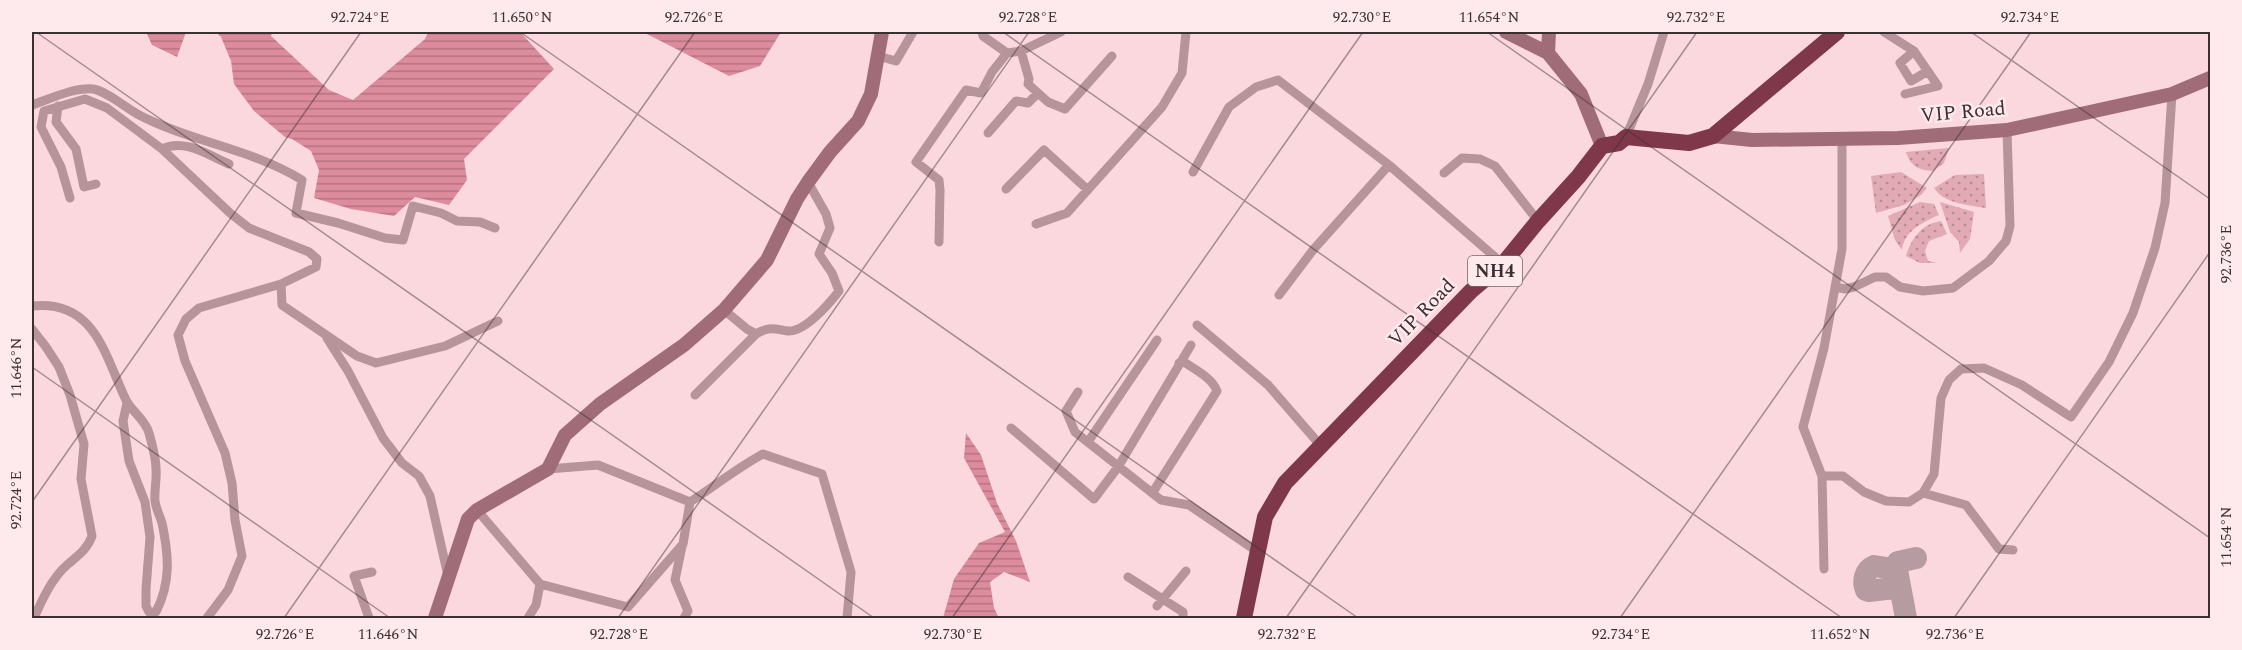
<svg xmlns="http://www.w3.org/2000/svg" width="2242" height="650" font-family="Spectral,serif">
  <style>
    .grass { fill: url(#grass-dots) }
    .water { fill: url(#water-rules) }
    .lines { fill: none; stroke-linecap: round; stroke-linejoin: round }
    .taxiway { stroke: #b69ca0; stroke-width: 22 }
    .street { stroke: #b7939a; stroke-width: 9 }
    .secondary { stroke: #a06c77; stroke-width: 14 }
    .highway { stroke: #7e3849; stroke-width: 16 }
    .ticks { fill: none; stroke: #3c2f31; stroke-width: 1.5; stroke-opacity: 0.45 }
    .labels { text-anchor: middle; stroke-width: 5; stroke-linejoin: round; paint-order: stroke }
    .shield { fill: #fee9ed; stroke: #766769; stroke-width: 1.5 }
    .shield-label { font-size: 18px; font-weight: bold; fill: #3c2f31 }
    .street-label { font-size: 20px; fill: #3c2f31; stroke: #fee9ed }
    .neatline { fill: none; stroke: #3c2f31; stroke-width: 2 }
    .ticks-label { font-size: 15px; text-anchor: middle; fill: #3c2f31 }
  </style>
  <defs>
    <pattern id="grass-dots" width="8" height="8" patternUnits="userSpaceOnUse" patternTransform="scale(1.5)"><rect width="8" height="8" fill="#e2aab5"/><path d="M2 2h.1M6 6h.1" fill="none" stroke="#b88b94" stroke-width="1.8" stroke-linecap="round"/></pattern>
    <pattern id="water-rules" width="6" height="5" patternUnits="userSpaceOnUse" patternTransform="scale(1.5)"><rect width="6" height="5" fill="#dc8c9d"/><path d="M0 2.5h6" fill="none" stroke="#b47381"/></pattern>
  </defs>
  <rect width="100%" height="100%" fill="#fad8de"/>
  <path class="grass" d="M 1949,148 L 1944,163 L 1933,171 C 1919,170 1911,167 1906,152 Z
    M 1901,172 L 1927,188 L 1921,195 L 1904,205 L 1876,213 L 1871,176 Z
    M 1984,174 L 1986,208 C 1969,205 1944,204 1934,188 L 1955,175 Z
    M 1920,202 L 1934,204 L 1939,215 C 1923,222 1904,231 1902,250 L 1895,240 L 1888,216 Z
    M 1940,202 L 1974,212 L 1970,239 L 1960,253 L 1959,242 L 1950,232 Z
    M 1941,221 L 1947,234 L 1929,241 L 1925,251 L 1928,261 L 1937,263 L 1920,263 L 1906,256 C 1912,238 1921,224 1941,221 Z"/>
  <path class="water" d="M 146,32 L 186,32 L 177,57 L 152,45 Z
    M 216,32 L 272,32 L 271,36 L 329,90 L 353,100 L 425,39 L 428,32 L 523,32 L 522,34 L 554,69 L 464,159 L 467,180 L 449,205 L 415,197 L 394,216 L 351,209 L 314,198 L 319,170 L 311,151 L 292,139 L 285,137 L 254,111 L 234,84 L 231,61 L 221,37 Z
    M 643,32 L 781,32 L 760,66 L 729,76 Z
    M 966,433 L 981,455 L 997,503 L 1016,541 L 1030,582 L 1004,572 L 990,582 L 994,608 L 999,618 L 943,618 L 954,579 L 979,543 L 1005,532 L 964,458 Z"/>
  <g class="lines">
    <path class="taxiway" d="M 1898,577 L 1887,568 L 1874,566 C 1865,570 1862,581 1866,590 L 1869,591 L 1894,588 L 1901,593
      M 1906,618 L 1897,570 L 1898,562 L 1916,558"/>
    <path class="street" d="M 982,32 L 983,36 L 1007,53 L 1021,51 L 1029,79 L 1028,84 L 1048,102 L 1065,109 L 1112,56
      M 1884,32 L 1914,51 L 1938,86 L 1905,94
      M 1021,51 L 1061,32
      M 1914,51 L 1900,63 L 1911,81 L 1928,71
      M 878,56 L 896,61 L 913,32
      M 32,105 C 50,99 74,87 93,89 C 107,91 127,109 141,116 C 192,142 252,149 302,180 L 296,213 L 338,223 L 385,238 L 403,240 L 413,206 L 441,213 L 457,221 L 480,222 L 495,228
      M 58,106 L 56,122 L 76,149 L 84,187 L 96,184
      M 988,133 L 1016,101 L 1028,103 L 1038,93
      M 1626,137 L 1648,84 L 1664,32
      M 162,149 C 184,138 208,155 229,164
      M 1193,172 L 1229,107 L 1256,87 L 1278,80 L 1389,165 L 1503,264
      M 1444,173 L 1462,158 L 1480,159 L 1495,166 L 1538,221
      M 1006,189 L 1044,150 L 1088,190
      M 70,198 L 61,167 L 41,127 L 44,111 L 85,99 L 107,108 L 162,149 L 230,213 L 249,228 L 309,252 L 317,259 L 316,267 L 281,284 L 199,308 L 186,319 L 178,335 L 185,361 L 225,453 L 232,483 L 235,520 L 242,556 L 228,590 L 207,618
      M 1036,224 L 1067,213 L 1162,107 L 1182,73 L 1186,32
      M 939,242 L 940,190 L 939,180 L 916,162 L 966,90 L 981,93 L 992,72 L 1007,53
      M 281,284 L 282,305 L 357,356 L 376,363 L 445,346 L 498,321
      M 1835,287 L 1845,289 L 1854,287 L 1875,277 L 1886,277 L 1900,287 L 1923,291 L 1953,288 L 1989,261 L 2006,241 L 2010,226 L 2007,130
      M 1279,295 L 1313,250 L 1389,165
      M 32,306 C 95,299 105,356 126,400 C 132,412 145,419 149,433 C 152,444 156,458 156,469 C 157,480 154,491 155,501 C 156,509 160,516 162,523 C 169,556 171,582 156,612 L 149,612 L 146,606 L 146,589 L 150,537 L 145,502 L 129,461 L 123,421 L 127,403
      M 724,310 L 747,329 L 756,334 C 770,326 774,329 788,331 C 805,332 829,304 839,291 L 832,273 L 819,254 L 830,228 L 826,214 L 808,182
      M 1197,325 L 1268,385 L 1321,446
      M 32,329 L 46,347 L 59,367 L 70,395 L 84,444 L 81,479 L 92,536 C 87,550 77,556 67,565 C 52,578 42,600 34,618
      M 327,338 L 348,371 L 383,438 L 402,463 L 419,476 L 430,496 L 448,576
      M 1078,392 L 1066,411 L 1075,432 L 1161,500 L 1189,505 L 1258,552
      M 695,395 L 756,334
      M 1011,428 L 1094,499 L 1118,467 L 1191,345
      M 1088,442 L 1157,340
      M 548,469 L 598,465 L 690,502
      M 1822,476 L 1843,476 L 1864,492 L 1886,501 L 1909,502 L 1923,493 L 1934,474 L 1941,398 L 1949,380 L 1961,369 L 1984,368 L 2022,385 L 2071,417 L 2109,362 L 2133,313 L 2155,248 L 2165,203 L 2172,94
      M 1153,492 L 1217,391 C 1212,378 1196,370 1184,362 L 1179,363
      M 1923,493 L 1966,505 L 1999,549 L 2013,550
      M 477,510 L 540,584 L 536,605 L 528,618
      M 682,546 L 675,580 L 688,611 L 684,618
      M 1824,569 L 1822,476 L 1803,427 L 1824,348 L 1842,249 L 1842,139
      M 1128,577 L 1183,612 L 1183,618
      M 540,584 L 628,607 L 683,544 L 690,502 C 715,486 737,468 763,454 L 822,474 L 851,572 L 847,618
      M 1157,606 L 1186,571
      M 369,618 L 354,576 L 372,572"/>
    <path class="secondary" d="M 1506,32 L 1548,53 L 1581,94 L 1602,146
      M 1548,53 L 1549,32
      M 1713,136 L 1752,140 L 1898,138 L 2007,130 L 2172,94 L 2210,78
      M 435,618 L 468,519 L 477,510 L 548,469 L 565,435 L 600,404 L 684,345 L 724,310 L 767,260 L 797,199 L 808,182 L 830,152 L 858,121 L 871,94 L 882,32"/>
    <path class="highway" d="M 1244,618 L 1265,517 L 1285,483 L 1471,291 L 1503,264 L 1538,221 L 1578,177 L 1602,146 L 1619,143 L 1626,137 L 1689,143 L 1713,136 L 1837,32"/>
  </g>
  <path class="ticks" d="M 36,32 L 874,618M 520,32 L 1358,618M 1003,32 L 1842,618M 1487,32 L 2210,538M 1971,32 L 2210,199M 32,367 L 390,618M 32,502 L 361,32M 284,618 L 695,32M 618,618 L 1029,32M 952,618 L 1363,32M 1286,618 L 1697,32M 1620,618 L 2031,32M 1954,618 L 2210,252"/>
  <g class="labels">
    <rect class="shield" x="1468" y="256" width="54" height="30" rx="4.5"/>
    <g class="shield-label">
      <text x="1495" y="277">NH4</text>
    </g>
    <g class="street-label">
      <text transform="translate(1963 111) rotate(-5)" y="7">VIP Road</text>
      <text transform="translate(1421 312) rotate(-46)" y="7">VIP Road</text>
    </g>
  </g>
  <rect width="2242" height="650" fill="none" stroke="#fee9ed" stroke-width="66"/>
  <rect x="33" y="33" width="2176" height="584" class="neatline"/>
  <g class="ticks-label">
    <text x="360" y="22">92.724°E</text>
    <text x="522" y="22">11.650°N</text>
    <text x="694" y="22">92.726°E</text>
    <text x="1028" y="22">92.728°E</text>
    <text x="1362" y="22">92.730°E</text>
    <text x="1489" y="22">11.654°N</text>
    <text x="1696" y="22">92.732°E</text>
    <text x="2030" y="22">92.734°E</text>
    <text transform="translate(2226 254) rotate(-90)" y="5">92.736°E</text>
    <text transform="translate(16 368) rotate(-90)" y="5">11.646°N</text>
    <text transform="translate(16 500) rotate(-90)" y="5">92.724°E</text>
    <text transform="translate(2226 537) rotate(-90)" y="5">11.654°N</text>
    <text x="285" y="639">92.726°E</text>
    <text x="388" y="639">11.646°N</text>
    <text x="619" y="639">92.728°E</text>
    <text x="953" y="639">92.730°E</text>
    <text x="1287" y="639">92.732°E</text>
    <text x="1621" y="639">92.734°E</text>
    <text x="1840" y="639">11.652°N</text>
    <text x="1955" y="639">92.736°E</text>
  </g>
</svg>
